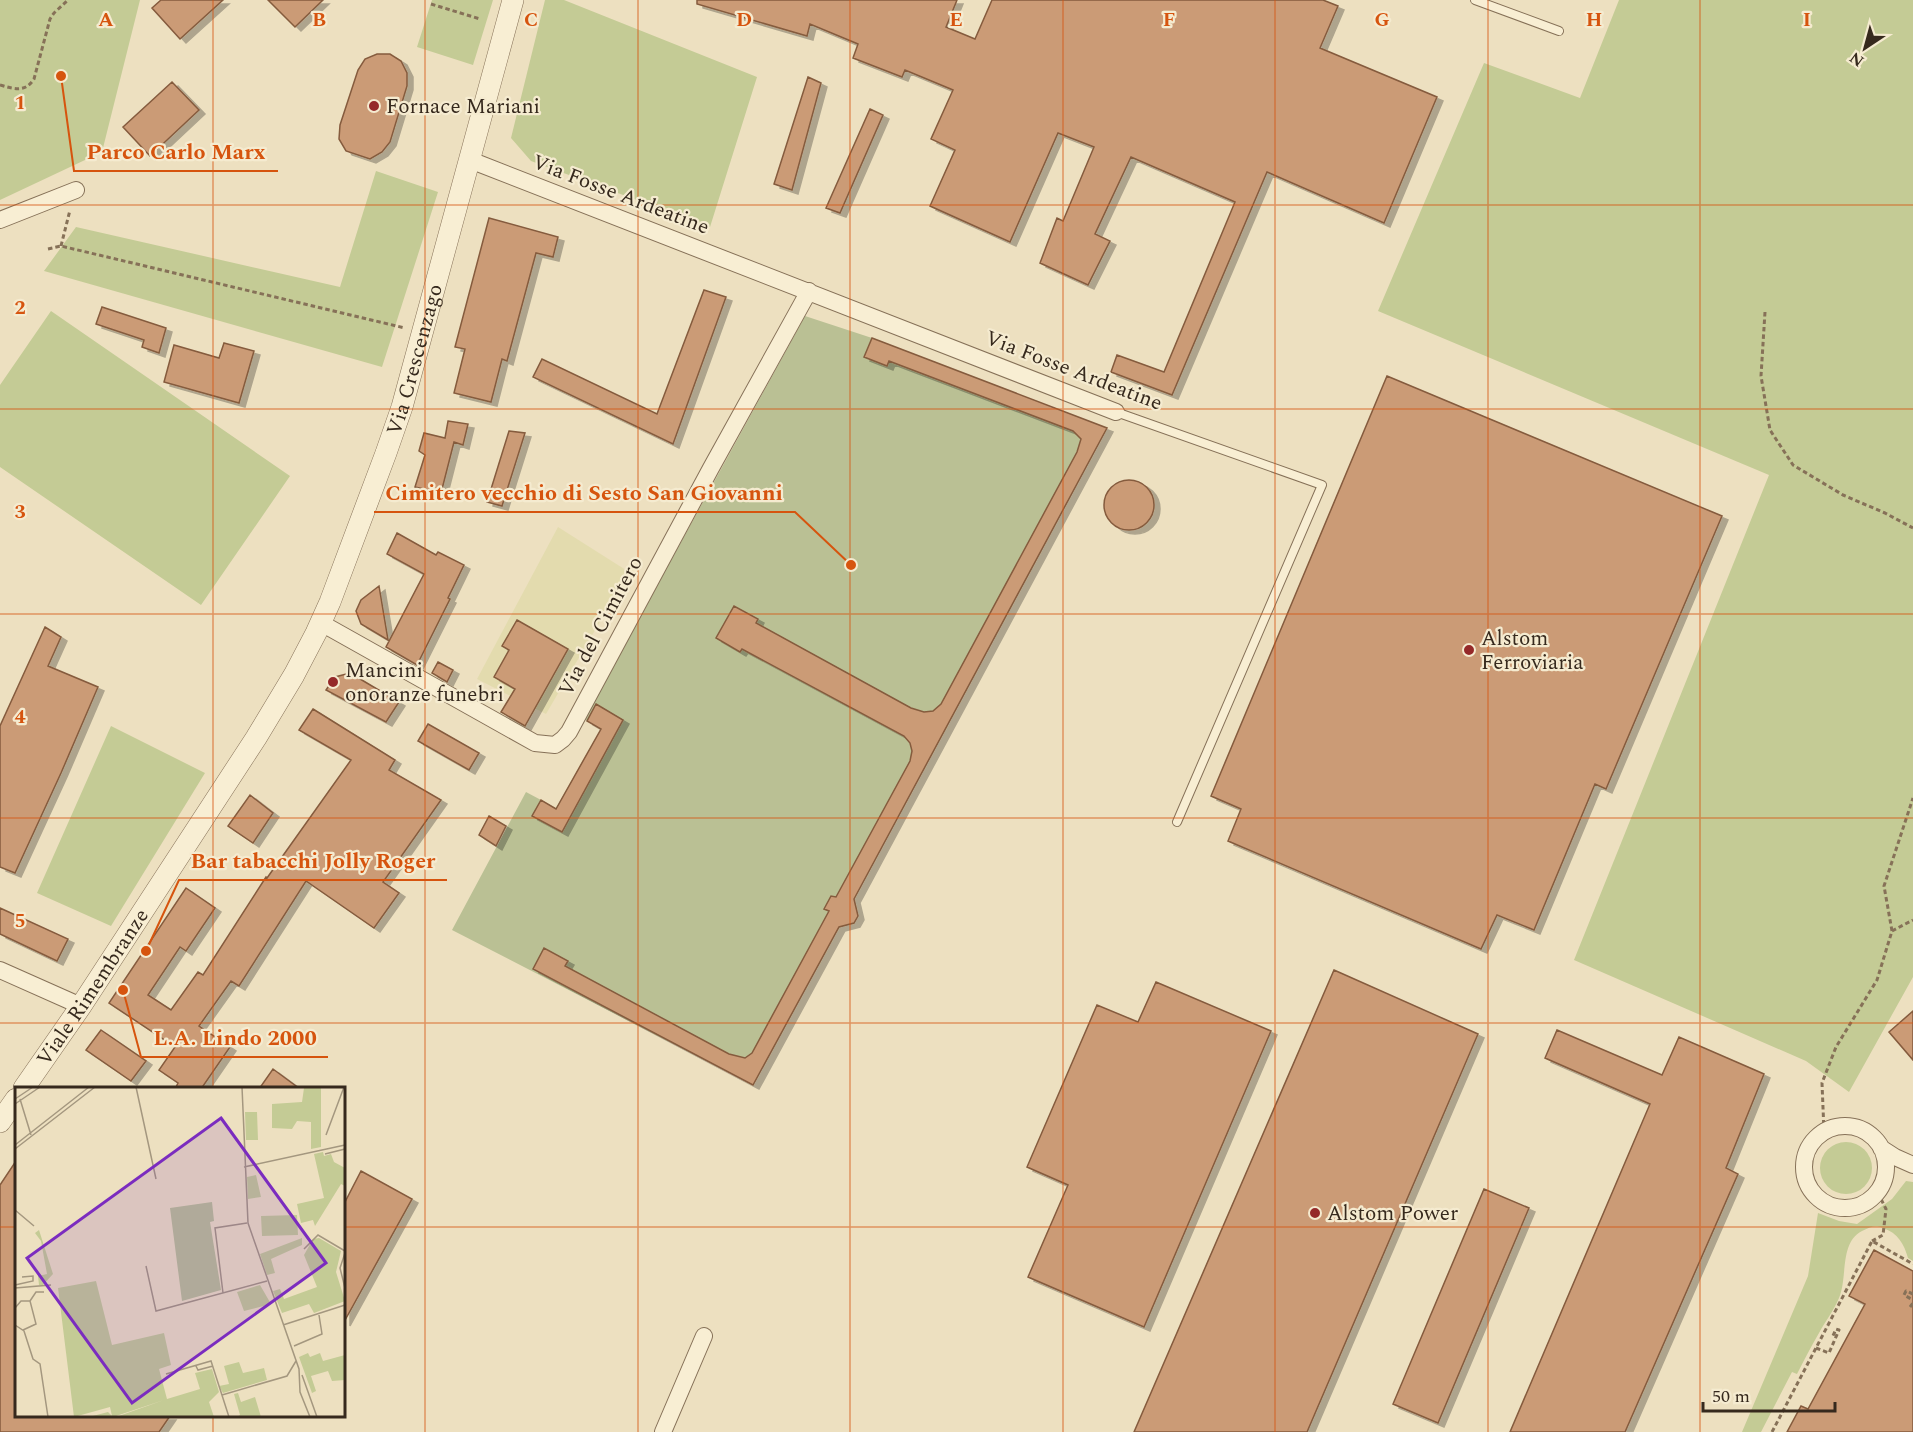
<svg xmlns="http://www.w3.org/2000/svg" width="1913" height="1432" font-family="Spectral,serif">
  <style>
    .farmland { fill: #e3dbae }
    .green { fill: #c4cb95 }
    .cemetery { fill: #bac094 }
    .building { fill: #cb9b76; stroke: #855b3e; stroke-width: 1.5; filter: url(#shadow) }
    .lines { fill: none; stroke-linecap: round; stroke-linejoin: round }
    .service-casing { stroke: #867158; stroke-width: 10 }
    .minor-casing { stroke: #867158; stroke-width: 18 }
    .tertiary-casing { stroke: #867158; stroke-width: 22 }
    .path { stroke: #867158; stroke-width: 3; stroke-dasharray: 4.5 3; stroke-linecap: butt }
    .service { stroke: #f8eed3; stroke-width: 8 }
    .minor { stroke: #f8eed3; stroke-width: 16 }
    .tertiary { stroke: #f8eed3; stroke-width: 21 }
    .grid { fill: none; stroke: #d6540e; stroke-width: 1.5; stroke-opacity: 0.55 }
    .poi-dot { fill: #952929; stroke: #f5ebd0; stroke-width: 2 }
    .labels { text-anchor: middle; stroke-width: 4.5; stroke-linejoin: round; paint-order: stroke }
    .poi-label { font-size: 21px; fill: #36291d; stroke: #f5ebd0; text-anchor: start }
    .street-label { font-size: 21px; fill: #36291d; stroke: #f5ebd0 }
    .inset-road { fill: none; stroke: #a4977f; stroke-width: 1.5 }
    .view { fill: #7b2cbf; fill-opacity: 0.15; stroke: #7b2cbf; stroke-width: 3 }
    .inset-edge { fill: none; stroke: #36291d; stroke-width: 3 }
    .grid-label { font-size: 20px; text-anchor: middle; font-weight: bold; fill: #d6540e; stroke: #f5ebd0; stroke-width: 4.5; stroke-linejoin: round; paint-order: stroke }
    .leader { fill: none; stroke: #d6540e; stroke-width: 2 }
    .callout-dot { fill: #d6540e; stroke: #f5ebd0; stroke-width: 2 }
    .callout-label { font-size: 22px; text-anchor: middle; font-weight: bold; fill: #d6540e; stroke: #f5ebd0; stroke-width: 4.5; stroke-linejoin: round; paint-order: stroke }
  </style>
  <defs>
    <filter id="shadow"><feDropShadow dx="6" dy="4" stdDeviation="0" flood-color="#0004"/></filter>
  </defs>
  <rect width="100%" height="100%" fill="#ede0c0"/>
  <path class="farmland" d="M 558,527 L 629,572 L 546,714 L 477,679 Z"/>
  <path class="green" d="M 0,0 L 140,0 L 102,152 L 0,200 Z
    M 432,0 L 493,0 L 473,65 L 417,47 Z
    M 545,0 L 564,0 L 757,77 L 710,227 L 531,161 L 511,138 Z
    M 1619,0 L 1913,0 L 1913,977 L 1849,1092 L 1806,1061 L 1574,960 L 1769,475 L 1378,311 L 1484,63 L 1580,98 Z
    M 376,171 L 438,192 L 382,367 L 44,271 L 76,227 L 340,287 Z
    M 51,311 L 290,476 L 201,605 L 0,467 L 0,385 Z
    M 111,726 L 205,773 L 111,926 L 37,893 Z
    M1820 1168a26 26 0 1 1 52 0a26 26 0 1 1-52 0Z
    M 1906,1181 L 1913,1182 L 1913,1261 L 1908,1258 C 1904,1244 1898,1233 1883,1228 C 1875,1225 1870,1227 1862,1231 C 1839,1243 1848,1277 1839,1298 C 1834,1310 1825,1322 1819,1333 C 1811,1347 1804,1360 1797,1374 L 1792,1372 L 1761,1432 L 1742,1432 L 1808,1276 L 1818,1213 L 1839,1221 L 1857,1224 L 1892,1199 Z"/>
  <path class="cemetery" d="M 805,316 L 872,338 L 1107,428 L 753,1085 L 452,930 L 526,792 L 556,808 L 601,729 L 584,719 Z"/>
  <path class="building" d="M 161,0 L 223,0 L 180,39 L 152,8 Z
    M 268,0 L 323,0 L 295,27 Z
    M 697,0 L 957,0 L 946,27 L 975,39 L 992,0 L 1323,0 L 1338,6 L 1320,48 L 1437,97 L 1384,223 L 1267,172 L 1172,395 L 1111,372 L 1117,355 L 1164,372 L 1235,202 L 1131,157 L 1095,234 L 1110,241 L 1088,285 L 1040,263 L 1057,218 L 1063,221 L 1094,147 L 1058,133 L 1010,242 L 930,206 L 955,150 L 931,139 L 953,90 L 905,70 L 902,77 L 853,58 L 858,44 L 810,24 L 807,36 L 697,4 Z
    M 377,54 L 390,54 L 401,61 L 407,73 L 407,86 L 390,142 L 382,152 L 370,159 L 346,151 L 339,139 L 340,125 L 358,70 L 365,59 Z
    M 808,77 L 821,83 L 792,190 L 774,184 Z
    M 172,82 L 199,110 L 150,156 L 123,127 Z
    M 870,109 L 883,115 L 840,213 L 826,208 Z
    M 489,218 L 558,237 L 553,257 L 536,253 L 507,361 L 502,359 L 491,402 L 454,393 L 465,349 L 455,347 Z
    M 704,290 L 726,297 L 673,444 L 533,377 L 542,359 L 657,414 Z
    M 102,307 L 166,328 L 159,353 L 142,347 L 144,340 L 96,324 Z
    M 872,338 L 1107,428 L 854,899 L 858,916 L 854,923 L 839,927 L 753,1085 L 533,969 L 544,948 L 568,961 L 565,966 L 729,1054 L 745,1058 L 752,1053 L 829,911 L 824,909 L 831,896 L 836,897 L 910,761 L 912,751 L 910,743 L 904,736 L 742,649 L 740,652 L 716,638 L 734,606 L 758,619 L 756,623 L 911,708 L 924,712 L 933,711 L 941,704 L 1077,452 L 1081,439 L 1073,431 L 889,361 L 887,366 L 864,357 Z
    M 224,343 L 254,351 L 239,403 L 164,382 L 174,345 L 219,358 Z
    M 1387,376 L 1722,516 L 1606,789 L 1595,784 L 1534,930 L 1497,915 L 1481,949 L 1228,841 L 1241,809 L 1211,796 Z
    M 448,421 L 468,424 L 463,445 L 454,442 L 441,493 L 415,487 L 425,455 L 419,451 L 424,433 L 445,438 Z
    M 509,431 L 525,433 L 502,506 L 487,502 Z
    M1104 505a25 25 0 1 1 50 0a25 25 0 1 1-50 0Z
    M 397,533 L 436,555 L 438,552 L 464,565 L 448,598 L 450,599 L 417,665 L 386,647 L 424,574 L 387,554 Z
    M 379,586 L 388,640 L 361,624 L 356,611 L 361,600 Z
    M 517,620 L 568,649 L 525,726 L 501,712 L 515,689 L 494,677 L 509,650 L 502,646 Z
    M 45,627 L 61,637 L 48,666 L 98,687 L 61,773 L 15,873 L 0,867 L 0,726 Z
    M 438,662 L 453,670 L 447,682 L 432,673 Z
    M 350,673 L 399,702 L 386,722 L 326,690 L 335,677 Z
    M 596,704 L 623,720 L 562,832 L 532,816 L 541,800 L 556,809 L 601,729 L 587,721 Z
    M 313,709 L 395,760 L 389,770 L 441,800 L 383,882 L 399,893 L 374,928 L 306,881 L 239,986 L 231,981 L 199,1026 L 230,1047 L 201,1089 L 175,1089 L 178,1083 L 159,1070 L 175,1047 L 109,1003 L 186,888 L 215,908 L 186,951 L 180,947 L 148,995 L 171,1010 L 198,972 L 203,975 L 266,877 L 267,878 L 351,760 L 299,730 Z
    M 428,724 L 479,753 L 469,770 L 418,741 Z
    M 250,795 L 273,813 L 253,843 L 228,826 Z
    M 489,816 L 506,826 L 496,846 L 479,835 Z
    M 0,908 L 68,939 L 57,961 L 0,934 Z
    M 1334,970 L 1478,1034 L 1307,1432 L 1134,1432 Z
    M 1156,982 L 1271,1031 L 1144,1327 L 1028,1277 L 1068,1185 L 1027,1167 L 1097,1005 L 1138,1022 Z
    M 1913,1011 L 1913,1060 L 1889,1032 Z
    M 101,1030 L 146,1061 L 131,1081 L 86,1050 Z
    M 1557,1030 L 1662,1075 L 1679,1037 L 1764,1074 L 1726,1168 L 1738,1174 L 1625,1432 L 1510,1432 L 1650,1104 L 1545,1058 Z
    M 273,1069 L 300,1089 L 259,1089 Z
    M 16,1161 L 16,1416 L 170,1416 L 159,1432 L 0,1432 L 0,1185 Z
    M 361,1171 L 412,1199 L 344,1322 L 344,1204 Z
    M 1484,1189 L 1529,1208 L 1438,1423 L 1393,1404 Z
    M 1874,1250 L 1913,1271 L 1913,1432 L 1787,1432 L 1801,1406 L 1808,1409 L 1865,1304 L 1849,1296 Z"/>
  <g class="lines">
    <defs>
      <path id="service" d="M 1475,0 L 1559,31
        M 1116,412 L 1322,485 L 1177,822"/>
      <path id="minor" d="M 470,160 L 1116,412
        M 0,220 L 76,190
        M 321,623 L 535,743 L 555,745 L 563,739 L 569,732 L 711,468 L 809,291
        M 0,970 L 81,1006
        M1804 1167a41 41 0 1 1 82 0a41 41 0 1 1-82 0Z
        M 1881,1148 L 1895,1157 L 1913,1165
        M 663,1432 L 704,1336"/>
      <g id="tertiary">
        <path id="s1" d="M 24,1088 L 81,1006 L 256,738 L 294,675 L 316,633 L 330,602 L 386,453 L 402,407 L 513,0"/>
        <path d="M 0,1122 L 16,1099"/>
      </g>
    </defs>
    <use href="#service" class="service-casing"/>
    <use href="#minor" class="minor-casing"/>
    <use href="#tertiary" class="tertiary-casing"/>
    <path class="path" d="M 431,4 L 480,19
      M 0,85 C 14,89 25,93 34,79 L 50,19 L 54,13 L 68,0
      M 61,246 L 70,210
      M 48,249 L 61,246 L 405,328
      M 1765,312 L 1761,376 L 1770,430 L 1793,465 L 1843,495 L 1885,513 L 1913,528
      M 1892,931 L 1913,920
      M 1824,1132 L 1822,1083 L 1836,1047 L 1877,980 L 1892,931 L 1884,886 L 1913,798
      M 1872,1241 L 1883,1235 L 1886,1209 L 1878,1193
      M 1913,1294 L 1906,1291 L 1904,1295 L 1913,1300
      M 1910,1307 L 1913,1303
      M 1816,1348 L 1829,1353 L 1839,1330 L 1836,1329 L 1832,1338
      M 1772,1432 L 1872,1241 L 1913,1264"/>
    <use href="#service" class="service"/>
    <use href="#minor" class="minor"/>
    <use href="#tertiary" class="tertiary"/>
  </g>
  <path class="grid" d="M 213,0 L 213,1088M 425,0 L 425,1432M 638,0 L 638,1432M 850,0 L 850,1432M 1063,0 L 1063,1432M 1275,0 L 1275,1432M 1488,0 L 1488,1432M 1700,0 L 1700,1432M 0,205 L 1913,205M 0,409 L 1913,409M 0,614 L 1913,614M 0,818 L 1913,818M 0,1023 L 1913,1023M 0,1227 L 16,1227M 344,1227 L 1913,1227M 213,1416 L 213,1432"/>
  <g class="poi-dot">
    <circle cx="374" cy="106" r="6"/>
    <circle cx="1469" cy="650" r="6"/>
    <circle cx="333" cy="682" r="6"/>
    <circle cx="1315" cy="1213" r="6"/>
  </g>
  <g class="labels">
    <g class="poi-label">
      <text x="386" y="113">Fornace Mariani</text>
      <text x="1481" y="645">Alstom<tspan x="1481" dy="24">Ferroviaria</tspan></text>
      <text x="345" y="677">Mancini<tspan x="345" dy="24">onoranze funebri</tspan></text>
      <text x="1327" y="1220">Alstom Power</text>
    </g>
    <g class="street-label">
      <text transform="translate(621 194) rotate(21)" y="7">Via Fosse Ardeatine</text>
      <text dy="7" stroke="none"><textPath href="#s1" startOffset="832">Via Crescenzago</textPath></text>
      <text transform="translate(1074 370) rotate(21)" y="7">Via Fosse Ardeatine</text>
      <text transform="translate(600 626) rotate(-62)" y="7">Via del Cimitero</text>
      <text dy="7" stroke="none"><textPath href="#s1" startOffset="122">Viale Rimembranze</textPath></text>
    </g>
  </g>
  <g transform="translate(15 1087)">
    <rect width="330" height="330" fill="#ede0c0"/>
    <path d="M 306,0 L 306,60 L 296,62 L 296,35 L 282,34 L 277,42 L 257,41 L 257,17 L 287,15 L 289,1 ZM 230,25 L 242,25 L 243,53 L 231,53 ZM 308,65 L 309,69 L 316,67 L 319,75 L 330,81 L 330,99 L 326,97 L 300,139 L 298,133 L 286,136 L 282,117 L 309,111 L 299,67 ZM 241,88 L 246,110 L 233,112 L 232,90 ZM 282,128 L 283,148 L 247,149 L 246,129 ZM 24,143 L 38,187 L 28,198 L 7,199 L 24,198 L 23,189 L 32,187 L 26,154 L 20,146 ZM 287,151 L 287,158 L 256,172 L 260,186 L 252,188 L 245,167 ZM 304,151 L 326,164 L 321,185 L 330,214 L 299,226 L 294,217 L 267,226 L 258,204 L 265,202 L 269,212 L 302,200 L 289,168 L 298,152 ZM 81,194 L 97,258 L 149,246 L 156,278 L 144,282 L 152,312 L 185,302 L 180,286 L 197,282 L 204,305 L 194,315 L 199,330 L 101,330 L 149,313 L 98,330 L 74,330 L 93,325 L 97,329 L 95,320 L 59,330 L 43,201 ZM 245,198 L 256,217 L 229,224 L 222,205 ZM 293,266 L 295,270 L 305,266 L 308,274 L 330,268 L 330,293 L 317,294 L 313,284 L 296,289 L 301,304 L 297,306 L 284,270 ZM 224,275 L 228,286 L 249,281 L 252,293 L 208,306 L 204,299 L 214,297 L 209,279 ZM 223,306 L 226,315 L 240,310 L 246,330 L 222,330 L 225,328 L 219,307 Z" fill="#c4cb95"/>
    <path d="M 197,115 L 199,134 L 195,135 L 206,203 L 167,214 L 155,121 Z" fill="#bac094"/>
    <path class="inset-road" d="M 121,0 L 141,92M 169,0 L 214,0M 227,0 L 233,136 L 284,282 L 285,305 L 295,330M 0,12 L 18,0M 5,12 L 16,48M 0,17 L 25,0M 311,48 L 329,0M 0,58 L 74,0M 0,62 L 80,0M 310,67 L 330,62M 229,80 L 330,58M 0,123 L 19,139M 289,162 L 303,148 L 330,164M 330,166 L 325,181 L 330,201M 131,179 L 141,224 L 252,194M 0,198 L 18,194 L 18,189 L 7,190M 0,201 L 36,198M 208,206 L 200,141 L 232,136M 0,221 L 6,214 L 15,214M 0,238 L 9,244 L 18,272 L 25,277 L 33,330M 268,238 L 330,218M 8,243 L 21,237 L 15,214 L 21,205 L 29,205M 279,259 L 307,247 L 304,228M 181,279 L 183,283 L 198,279M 151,287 L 196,274 L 214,330M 287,288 L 302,330M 207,308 L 272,289 L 281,274"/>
    <path class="view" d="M 206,31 L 311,176 L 117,316 L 12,171 Z"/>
    <rect width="330" height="330" class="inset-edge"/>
  </g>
  <g class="grid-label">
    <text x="106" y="26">A</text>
    <text x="319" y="26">B</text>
    <text x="531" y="26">C</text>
    <text x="744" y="26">D</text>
    <text x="956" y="26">E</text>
    <text x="1169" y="26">F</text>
    <text x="1382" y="26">G</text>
    <text x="1594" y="26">H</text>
    <text x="1807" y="26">I</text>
    <text x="20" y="109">1</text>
    <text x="20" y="314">2</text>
    <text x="20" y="518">3</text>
    <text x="20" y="723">4</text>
    <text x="20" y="927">5</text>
  </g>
  <path class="leader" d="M61 76L74 171H278M851 565L795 512H374M146 951L179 880H447M123 990L141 1057H328"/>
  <g class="callout-dot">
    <circle cx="61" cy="76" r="6"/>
    <circle cx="851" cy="565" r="6"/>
    <circle cx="146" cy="951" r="6"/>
    <circle cx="123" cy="990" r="6"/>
  </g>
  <g class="callout-label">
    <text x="176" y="159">Parco Carlo Marx</text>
    <text x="584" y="500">Cimitero vecchio di Sesto San Giovanni</text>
    <text x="313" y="868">Bar tabacchi Jolly Roger</text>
    <text x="235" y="1045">L.A. Lindo 2000</text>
  </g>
  <g transform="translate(1865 48) rotate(216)" stroke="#f5ebd0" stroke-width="4.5" paint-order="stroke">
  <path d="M0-4.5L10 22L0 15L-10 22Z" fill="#36291d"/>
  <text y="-9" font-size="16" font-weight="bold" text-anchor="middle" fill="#36291d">N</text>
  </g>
  <path d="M1703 1402v9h132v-9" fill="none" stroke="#36291d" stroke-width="3"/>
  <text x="1712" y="1402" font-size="18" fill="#36291d" stroke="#f5ebd0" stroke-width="4.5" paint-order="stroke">50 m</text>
</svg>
